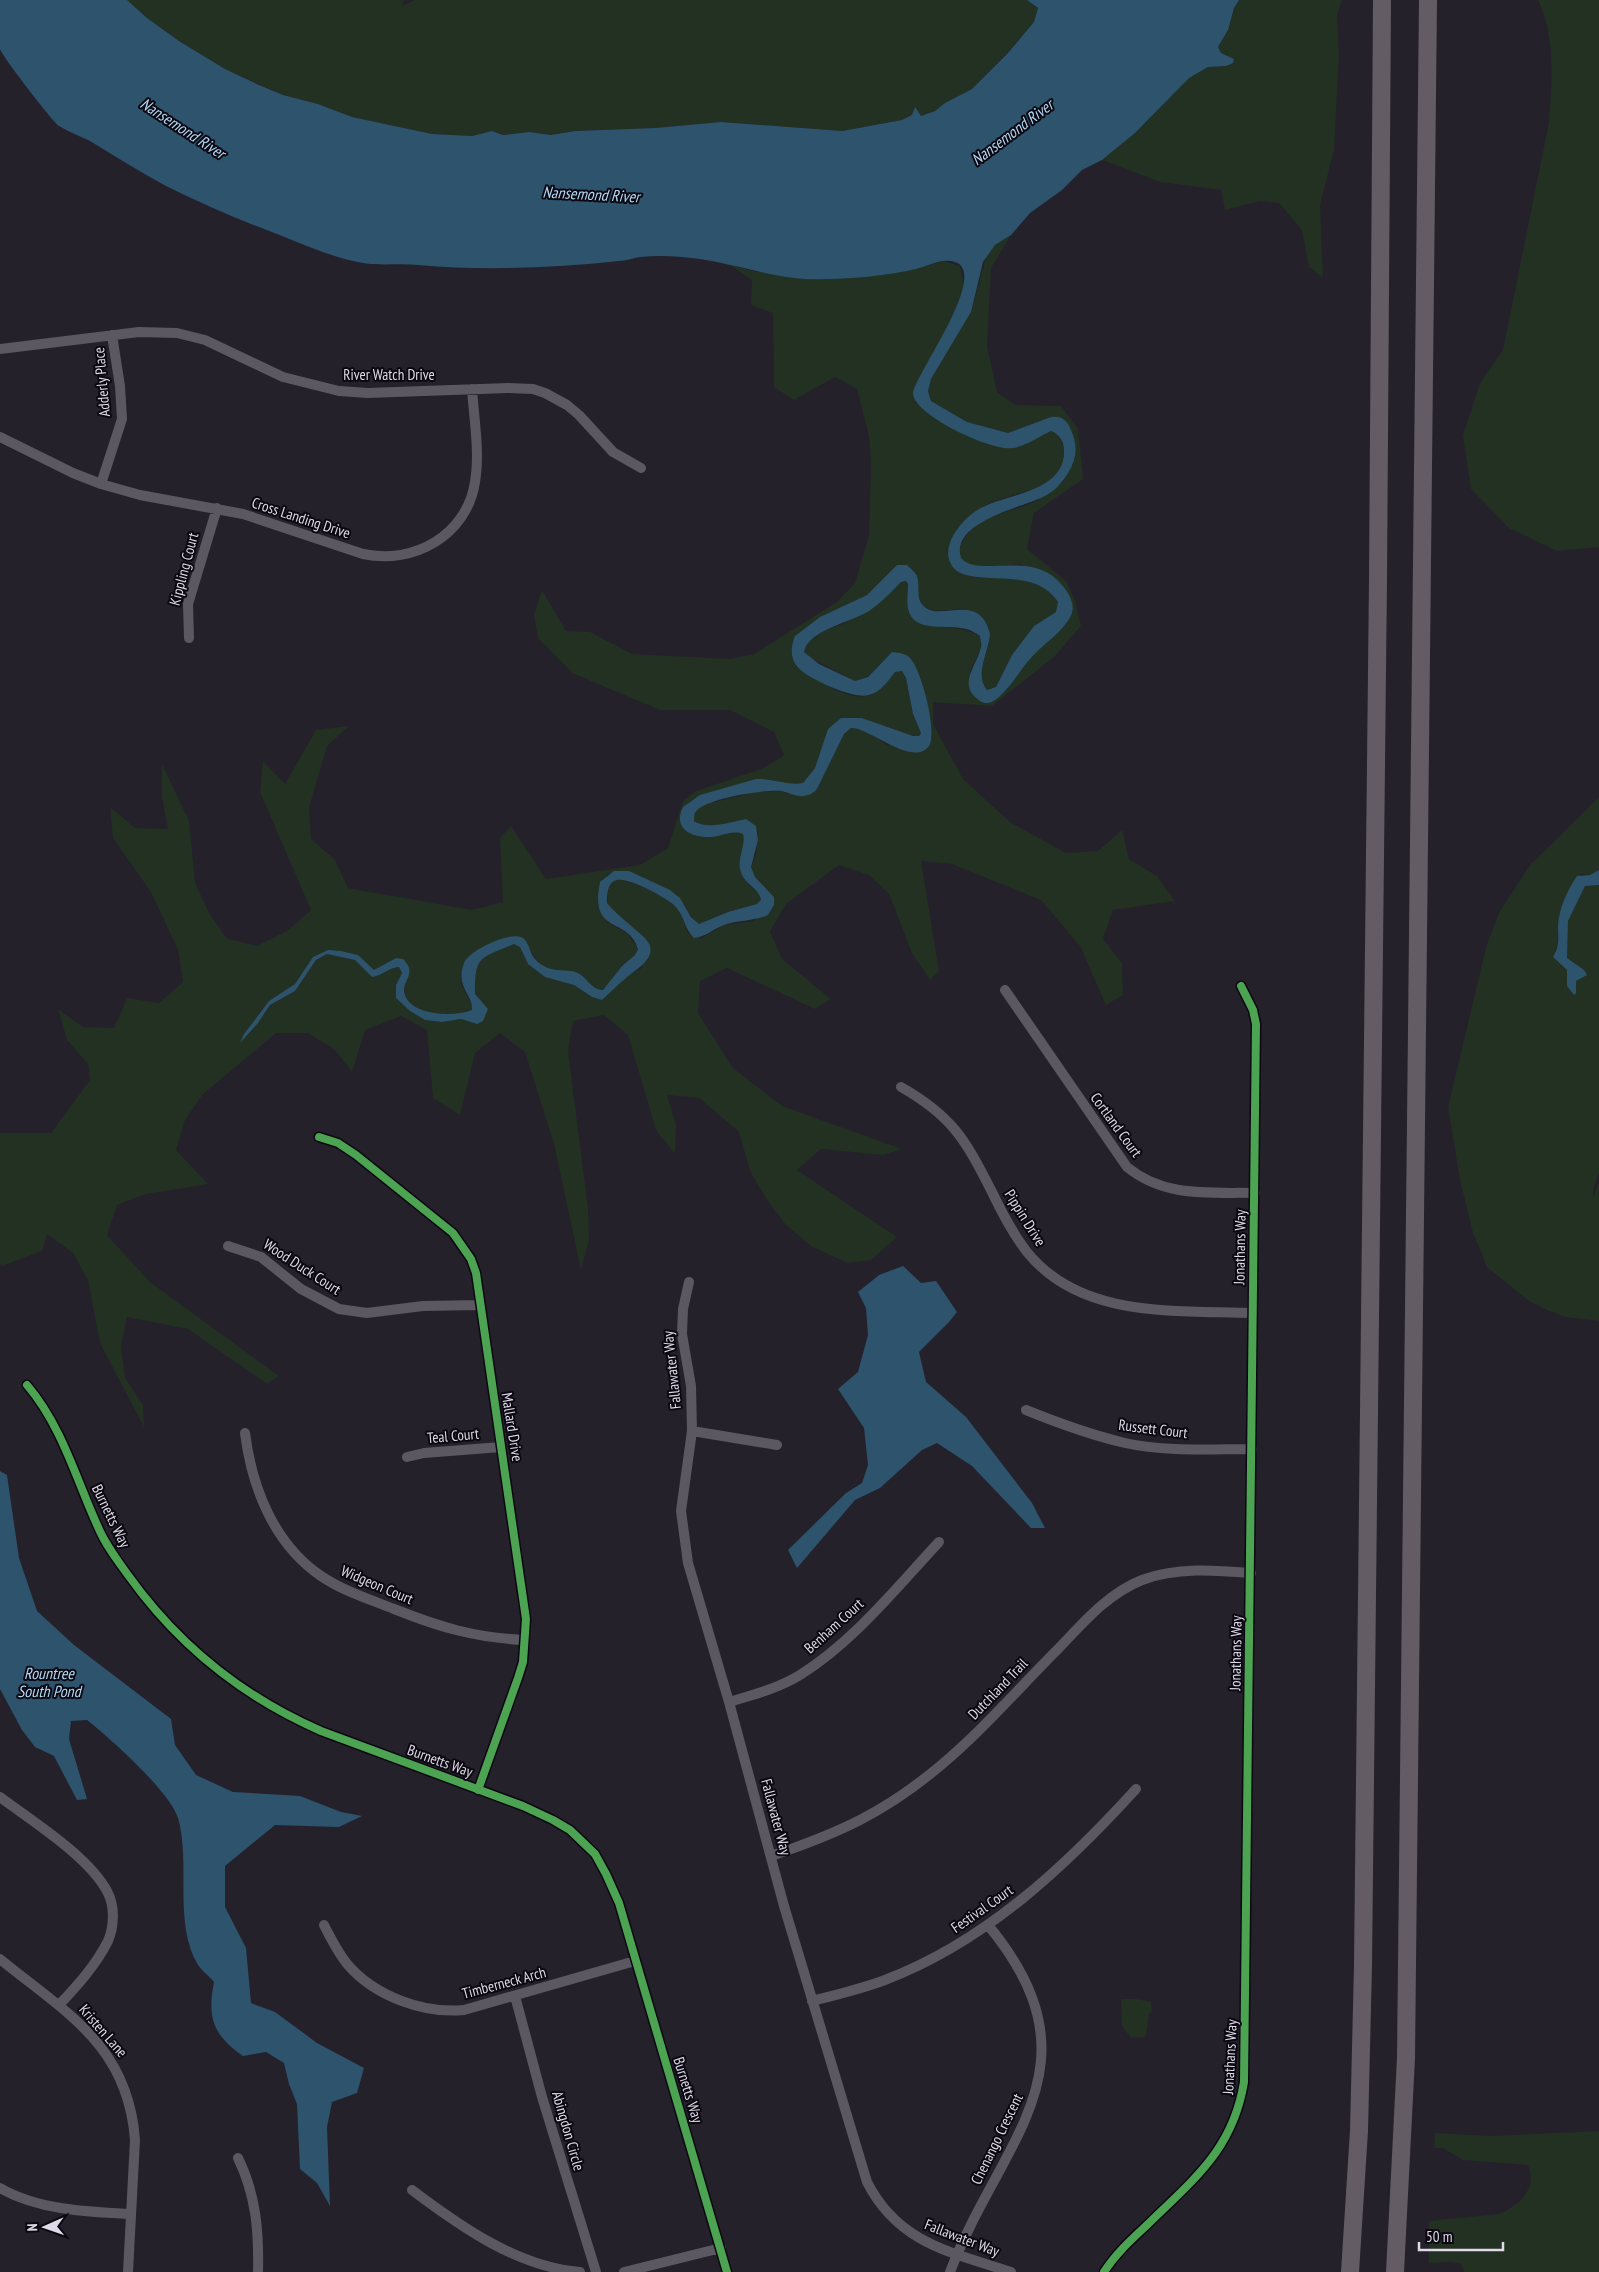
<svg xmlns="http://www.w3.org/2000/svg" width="1599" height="2272" font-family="'PT Sans Narrow',sans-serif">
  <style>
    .green { fill: #223121 }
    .water { fill: #2d536d }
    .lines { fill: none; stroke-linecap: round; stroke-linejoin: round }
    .minor { stroke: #5b5861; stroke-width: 10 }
    .motorway { stroke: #645c64; stroke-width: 18 }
    .cycleway-casing { stroke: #0b0811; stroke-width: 11 }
    .cycleway { stroke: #4ca352; stroke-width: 8 }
    .labels { text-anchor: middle; stroke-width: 4; stroke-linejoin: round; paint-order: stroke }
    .street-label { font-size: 15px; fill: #dfdae8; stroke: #0b0811 }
    .water-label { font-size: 16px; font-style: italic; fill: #b1d8f4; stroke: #0b0811 }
  </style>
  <rect width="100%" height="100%" fill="#24212b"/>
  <path class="green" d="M 127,0 L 404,0 L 402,6 L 415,0 L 1027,0 L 1038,8 L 1034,22 L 1007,53 L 972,89 L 945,103 L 935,111 L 921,116 L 912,115 L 902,120 L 841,131 L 721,122 L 655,128 L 575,131 L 551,135 L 529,132 L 503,135 L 492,131 L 472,136 L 432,134 L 352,117 L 318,104 L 283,95 L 225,69 L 179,41 L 147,18 Z
    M 1239,0 L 1342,0 L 1337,15 L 1339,54 L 1334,150 L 1320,205 L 1323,278 L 1309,267 L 1302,230 L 1279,203 L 1260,201 L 1225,210 L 1221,190 L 1160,182 L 1102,160 L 1135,133 L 1188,78 L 1208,67 L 1226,66 L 1233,59 L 1221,53 L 1218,47 L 1228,30 L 1234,8 Z
    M 1538,0 L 1599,0 L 1599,547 L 1557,551 L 1509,528 L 1471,489 L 1463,435 L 1480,383 L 1503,350 L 1549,122 C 1552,82 1556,37 1538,0 Z
    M 1011,235 L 991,268 L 987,346 L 997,392 L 1015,405 L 1061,406 L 1078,429 L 1083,479 L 1034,513 L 1027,549 L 1066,581 L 1075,601 L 1081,626 L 1054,657 L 992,706 L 933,702 L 933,724 L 963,779 L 1010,822 L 1066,853 L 1098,851 L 1122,830 L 1129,859 L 1157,876 L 1175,901 L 1113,910 L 1103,939 L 1122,963 L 1123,995 L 1106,1005 L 1080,946 L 1041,900 L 952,864 L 921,861 L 939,971 L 930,980 L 912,953 L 889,894 L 869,875 L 839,865 L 787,903 L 770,931 L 782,959 L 831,999 L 815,1009 L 727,968 L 700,981 L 698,1013 L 733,1068 L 782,1106 L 902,1149 L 883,1155 L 821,1149 L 797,1170 L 897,1237 L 871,1260 L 847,1263 L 811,1246 L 786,1225 L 767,1200 L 750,1171 L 739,1132 L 699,1098 L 667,1095 L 676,1125 L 675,1154 L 656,1130 L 628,1035 L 604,1015 L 573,1021 L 568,1051 L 588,1208 L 589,1240 L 581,1270 L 554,1144 L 525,1052 L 500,1033 L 475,1053 L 460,1115 L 433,1098 L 427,1030 L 401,1016 L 365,1030 L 352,1072 L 335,1050 L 308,1033 L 276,1033 L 203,1094 L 185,1120 L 176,1150 L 208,1184 L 146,1194 L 117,1205 L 107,1235 L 150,1282 L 279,1376 L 267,1384 L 188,1329 L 127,1317 L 121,1347 L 125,1378 L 143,1405 L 144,1427 L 100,1343 L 88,1280 L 73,1253 L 47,1234 L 42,1251 L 2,1266 L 0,1263 L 0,1133 L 51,1133 L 90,1080 L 88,1064 L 67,1040 L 58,1009 L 83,1027 L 114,1028 L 127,998 L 159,1003 L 183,982 L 178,950 L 151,892 L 113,838 L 110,807 L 135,828 L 168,829 L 162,797 L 162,764 L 189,821 L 195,882 L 208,911 L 226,938 L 257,946 L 287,931 L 311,910 L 260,792 L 263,761 L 285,784 L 316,730 L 349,726 L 327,746 L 309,808 L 311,839 L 335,860 L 348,888 L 472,910 L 503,902 L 500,838 L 511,826 L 546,879 L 640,865 L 668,848 L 683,801 L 696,791 L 764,768 L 784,755 L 774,732 L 730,710 L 660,710 L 572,673 L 538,638 L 534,615 L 542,590 L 566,631 L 590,632 L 632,654 L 730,659 L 754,654 L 837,602 L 855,583 L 869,535 L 871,462 L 869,436 L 857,389 L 835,377 L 794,400 L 774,387 L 773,313 L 751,305 L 752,280 L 730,265 L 757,272 L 916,269 L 944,261 L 960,266 L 964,286 L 962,296 L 915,402 L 1018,447 L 1051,431 C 1060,435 1064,441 1064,452 C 1065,493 1009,491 984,506 C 975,512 957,537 949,547 L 973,577 C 1002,578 1041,575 1058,602 L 1056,612 L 1034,626 L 1012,655 L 996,687 L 987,690 C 976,676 985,658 989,644 L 965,609 C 929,611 919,617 916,576 L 897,565 L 867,595 L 820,617 L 795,636 L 796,667 C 814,678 852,705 872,694 C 882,689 888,680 895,672 L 902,671 L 906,678 L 913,714 L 921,733 L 919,736 L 913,736 L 862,718 L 828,729 L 815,768 L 803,783 L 794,785 L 765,779 L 683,807 L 706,838 L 736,831 L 743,833 C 746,849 737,862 744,878 C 748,887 759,890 761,900 L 758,904 L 728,912 L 699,924 C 689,916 686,904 677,896 C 664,883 626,879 607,874 L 606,921 L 628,934 L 638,949 L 635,955 L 622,966 L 603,990 C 590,989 588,977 577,972 C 572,970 563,972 557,971 C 539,968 532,955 525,939 L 475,952 L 461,984 L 472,1006 L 472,1010 C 456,1017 410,1016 405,994 C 403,987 408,977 410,971 L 396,958 L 374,970 C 349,947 345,950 313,957 L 295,984 L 269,1001 L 244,1034 L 258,1023 L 270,1005 L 295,991 L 316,960 L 327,954 L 355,960 L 372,977 C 382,976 389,967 399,967 L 402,973 L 396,985 L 410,1011 L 425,1020 L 442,1022 L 461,1019 L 477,1024 L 488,1009 L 475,994 C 475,954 479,959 514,944 L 520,947 L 528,964 L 545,977 L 574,985 L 592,997 L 602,1000 L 626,977 L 642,968 L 645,938 L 620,918 L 607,903 C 608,895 607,882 617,880 C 631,878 664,896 674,905 C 681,911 684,924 688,933 L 702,938 L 724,925 L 754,921 L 774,897 L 755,877 L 751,867 L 756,854 L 758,832 L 746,819 C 731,822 707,830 694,821 L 694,814 L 699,808 L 710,803 L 755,792 L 780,791 L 801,796 L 817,789 L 844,734 L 851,728 L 860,727 L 887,745 L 932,737 L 929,713 L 920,676 L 892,652 L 867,677 L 855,681 L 807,656 L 804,652 L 805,646 L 811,640 L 824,631 L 845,623 L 901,582 L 906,581 L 908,584 L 908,611 L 926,626 C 945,626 962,627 980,636 L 982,646 L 970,671 L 983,703 L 1066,622 L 1072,611 L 1021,564 C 1007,565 948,575 961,545 C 965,535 974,526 984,520 C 1003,510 1026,509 1044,496 C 1055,489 1064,475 1073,465 L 1051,417 L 1008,433 L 967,422 L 931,401 L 928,391 L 931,379 L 971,312 L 987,254 L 995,245 Z
    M 1599,797 L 1599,870 L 1590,875 L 1581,874 C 1568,890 1562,903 1559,923 C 1557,936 1560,945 1553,957 L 1567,970 L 1567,986 L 1575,981 L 1584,970 L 1567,958 L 1568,921 L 1585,886 L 1599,885 L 1599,1173 L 1593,1190 L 1593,1198 L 1599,1183 L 1599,1321 L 1565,1317 L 1547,1310 L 1529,1301 L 1487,1267 L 1473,1233 L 1460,1180 L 1448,1107 L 1487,944 L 1500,911 L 1530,865 Z
    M 1121,1999 L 1136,1999 L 1151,2002 L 1152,2011 L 1149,2014 L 1146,2035 L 1144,2037 L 1131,2038 L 1122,2026 Z
    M 1599,2131 L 1599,2272 L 1464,2272 L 1461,2264 L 1451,2262 L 1429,2263 L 1429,2221 L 1499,2214 C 1520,2205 1538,2188 1528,2165 L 1463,2160 L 1443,2148 L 1434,2148 L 1435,2133 L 1491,2136 Z"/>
  <path class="water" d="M 0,0 L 127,0 L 147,18 L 179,41 L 225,69 L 259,85 L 283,95 L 318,104 L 352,117 L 432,134 L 472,136 L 492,131 L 503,135 L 529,132 L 551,135 L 575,131 L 655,128 L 721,122 L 842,131 L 902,120 L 912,115 L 915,107 L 921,116 L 935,111 L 945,103 L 972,89 L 1007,54 L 1034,22 L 1038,8 L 1027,0 L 1239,0 L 1234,8 L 1228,30 L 1218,47 L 1221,53 L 1234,59 L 1233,63 L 1226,66 L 1208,67 L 1189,78 L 1135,133 L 1102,160 L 1082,170 L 1062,190 L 1030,213 L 1011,235 L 995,245 L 983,262 L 971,312 L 931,379 L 928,391 L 931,401 L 967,422 L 1008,433 L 1051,417 C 1062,416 1067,420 1071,430 C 1078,445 1077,459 1068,473 C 1061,484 1055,491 1043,497 C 1021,508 950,522 961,558 C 979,579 1032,548 1062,585 C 1068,592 1075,603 1072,613 C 1065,631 1044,643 1031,658 C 1020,670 1012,685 1000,696 C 995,701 987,706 980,701 C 956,685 977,666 981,647 C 982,644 980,639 980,636 C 975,633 971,630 966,629 C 948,624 916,633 909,612 C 906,605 908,592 908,584 L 906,581 L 901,582 C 891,592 881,603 869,611 C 852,622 808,630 804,652 L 819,664 L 855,681 L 868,677 L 892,652 C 899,653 905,653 910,658 C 921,668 938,733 929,746 C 913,768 869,727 851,728 L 844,734 L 817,789 C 813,793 810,795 804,796 C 796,797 788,792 781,791 C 765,789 701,799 695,813 C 694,815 694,820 694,821 C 707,830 731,822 746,819 L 756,826 L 758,840 L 751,867 L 755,877 L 774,897 L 774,905 L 768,915 C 754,921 739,920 724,925 C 713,929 706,937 694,938 C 684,929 684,914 674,905 C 664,897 631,878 617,880 C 607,882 607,896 607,903 C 618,916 632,926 644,937 C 663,956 636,969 625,979 C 617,985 610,993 602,1000 L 592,997 L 574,985 L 545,977 L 528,964 L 520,947 L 514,944 C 479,959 475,955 475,994 L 488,1009 L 483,1021 L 477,1024 L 461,1019 L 442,1022 L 425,1020 L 410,1011 L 396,998 L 396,985 L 402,973 L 399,967 C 389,967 382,976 372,977 L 355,960 L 327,954 L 316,960 L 295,991 L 270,1005 L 258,1023 L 240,1043 L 244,1034 L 269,1001 L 295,984 L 313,957 L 328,950 L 341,951 L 358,955 L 374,970 L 396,958 L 403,959 C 419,975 400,980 405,995 C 412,1016 455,1017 472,1010 C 473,994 455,987 464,963 C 469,950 509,932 521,937 C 530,941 529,953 535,959 C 551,976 566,967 578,973 C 588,978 590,989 603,990 L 622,966 L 635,955 L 638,949 C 629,916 589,936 600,882 L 614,871 L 629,871 L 670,890 L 680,898 L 691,917 L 699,924 L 728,912 L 757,904 L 761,900 C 759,888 744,884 741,872 C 736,860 746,846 743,834 C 730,829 718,839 705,837 C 686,836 674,825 683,807 L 700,795 L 756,779 C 772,778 787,786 803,783 L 815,768 L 828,729 L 841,718 L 862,718 L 913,736 L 919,736 L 921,733 L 913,714 L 906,678 L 902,671 L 895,672 C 888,681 881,692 869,695 C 855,700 804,678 796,665 C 790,656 791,646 795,636 L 820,617 L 867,595 L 897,565 L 907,565 C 910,568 915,572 917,576 C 921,588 914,599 926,608 C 943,620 980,592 990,634 C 989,652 974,674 987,690 L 996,687 L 1012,655 L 1034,626 L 1056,612 L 1058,602 C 1032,561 962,593 950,562 C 947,555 948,548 951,540 C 957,526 971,512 985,506 C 1011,494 1065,490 1064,451 C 1064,441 1060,435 1051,431 C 1040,436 1026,446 1013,448 C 993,452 915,416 913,394 C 912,377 1005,255 943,261 C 934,262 925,267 916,269 C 881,277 841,280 805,279 C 779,278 755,270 730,265 C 701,258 670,254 640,257 C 633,258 626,261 619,261 C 553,268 485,271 418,265 C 400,263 382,266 363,263 C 333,258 305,245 277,234 C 240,220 204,205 168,187 C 142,173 116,157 90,141 C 80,136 69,132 59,126 C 52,121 2,56 0,49 C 0,37 0,13 0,0 Z
    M 1599,870 L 1599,885 L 1585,886 L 1568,921 L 1567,958 L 1584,970 L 1587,975 L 1576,981 L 1576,993 L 1574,995 L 1567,986 L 1567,970 L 1553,957 C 1560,946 1558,938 1558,926 C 1559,908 1567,891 1577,876 L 1590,875 Z
    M 903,1266 L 921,1283 L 936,1281 L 957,1312 L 949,1322 L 919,1352 L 926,1382 L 966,1417 L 1032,1503 L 1045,1528 L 1031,1528 L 972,1466 L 937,1443 L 922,1450 L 880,1488 L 855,1500 L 797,1568 L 788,1550 L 846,1493 L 862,1483 L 868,1465 L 864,1428 L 838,1389 L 858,1372 L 868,1335 L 866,1308 L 858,1292 L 879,1275 Z
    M 0,1471 L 7,1475 L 19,1558 L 37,1611 L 74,1645 L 171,1719 L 175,1745 L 196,1775 L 233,1792 L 300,1796 L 341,1812 L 362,1816 L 339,1827 L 275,1825 L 225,1866 L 225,1907 L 246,1948 L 251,2003 L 275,2012 L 317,2043 L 364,2068 L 357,2093 L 332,2102 L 327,2127 L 330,2206 L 317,2183 L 300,2169 L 297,2104 L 289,2084 L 284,2063 L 266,2052 L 243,2056 C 213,2035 207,2018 214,1982 C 209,1976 202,1971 198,1965 C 173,1923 191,1863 178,1818 C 170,1792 110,1738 87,1720 L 71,1721 L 69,1739 L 87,1799 L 77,1800 L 54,1756 L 35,1747 L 22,1730 L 0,1689 Z"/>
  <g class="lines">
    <path class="minor" d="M 0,349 L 139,332 L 177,333 L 205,340 L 283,377 L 339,391 L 368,393 L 508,388 L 533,389 L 545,393 L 567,405 L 579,415 L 613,452 L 641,468
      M 0,437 L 73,473 L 101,484 L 140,495 L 243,514 L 363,554 C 414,565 467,535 475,482 C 480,452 474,419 472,389
      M 101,484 L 122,419 L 120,386 L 112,335
      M 189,638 L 188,604 L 217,508
      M 1005,990 L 1127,1167 C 1165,1198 1209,1192 1255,1193
      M 901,1087 C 952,1116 965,1139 991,1190 C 1001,1211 1013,1234 1027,1252 C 1081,1319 1175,1310 1253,1313
      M 319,1137 L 338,1143 L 356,1155 L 453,1233 L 471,1259 L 476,1273 L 526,1619 L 523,1662 L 518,1678 L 478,1790
      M 228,1246 L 261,1257 L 301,1289 L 339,1309 L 367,1313 L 423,1306 L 480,1305
      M 689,1282 L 683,1309 L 682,1334 L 691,1386 L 692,1431 L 681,1511 L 688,1563 L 729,1702 L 784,1906 L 867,2182 C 898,2243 950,2252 1011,2272
      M 27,1385 C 62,1426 76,1479 98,1527 C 105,1544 117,1560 128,1575 C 178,1645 243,1697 321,1731 L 523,1806 L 553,1820 L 570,1830 L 595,1854 L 606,1874 L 619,1903 L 727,2272
      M 1026,1410 C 1058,1423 1091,1435 1125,1443 C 1165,1452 1210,1449 1252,1449
      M 692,1431 L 777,1445
      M 245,1433 C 252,1488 274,1544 321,1576 C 343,1591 369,1599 394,1609 C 439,1627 476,1638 525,1640
      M 407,1457 L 424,1453 L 501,1447
      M 729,1702 C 753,1695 779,1688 800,1675 C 854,1641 896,1588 939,1542
      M 0,1797 C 32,1821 90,1857 108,1893 C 115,1907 114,1927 108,1941 C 96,1965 77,1986 59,2005
      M 771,1856 C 839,1833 884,1813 940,1766 C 982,1731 1019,1688 1058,1649 C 1083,1623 1107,1594 1142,1580 C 1176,1567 1215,1570 1251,1573
      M 324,1925 C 331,1939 338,1953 348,1965 C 375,1996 423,2014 464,2010 L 635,1961
      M 0,1959 C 66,2013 128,2045 135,2140 L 128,2272
      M 515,1996 L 542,2097 L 596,2272
      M 812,2001 C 836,1995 861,1989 885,1980 C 985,1942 1065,1867 1136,1789
      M 238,2158 C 256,2195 259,2231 258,2272
      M 0,2188 C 38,2210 88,2212 130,2214
      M 412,2190 C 461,2227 518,2267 580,2272
      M 624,2272 L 721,2248
      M 950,2272 C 1001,2138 1105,2067 988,1925
      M 1104,2272 C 1116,2253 1132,2239 1148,2224 C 1195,2178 1233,2149 1244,2082 L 1256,1024 L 1253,1010 L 1241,986"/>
    <path class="motorway" d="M 1350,2272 L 1359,2131 L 1363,1965 L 1378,579 L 1382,0
      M 1395,2272 L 1406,2058 L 1428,0"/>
    <defs>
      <path id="cycleway" d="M 319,1137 L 338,1143 L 356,1155 L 453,1233 L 471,1259 L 476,1273 L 526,1619 L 523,1662 L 518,1678 L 478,1790
        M 27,1385 C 62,1426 76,1479 98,1527 C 105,1544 117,1560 128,1575 C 178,1645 243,1697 321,1731 L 523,1806 L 553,1820 L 570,1830 L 595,1854 L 606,1874 L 619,1903 L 727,2272
        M 1104,2272 C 1116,2253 1132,2239 1148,2224 C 1195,2178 1233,2149 1244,2082 L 1256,1024 L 1253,1010 L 1241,986"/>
    </defs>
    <use href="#cycleway" class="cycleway-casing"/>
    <use href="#cycleway" class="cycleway"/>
  </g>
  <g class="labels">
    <g class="street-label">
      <text x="389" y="380">River Watch Drive</text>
      <text transform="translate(102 382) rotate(-95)" y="5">Adderly Place</text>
      <text transform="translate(301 518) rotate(18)" y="5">Cross Landing Drive</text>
      <text transform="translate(184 569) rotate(-75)" y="5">Kippling Court</text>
      <text transform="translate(1116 1125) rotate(54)" y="5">Cortland Court</text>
      <text transform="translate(1025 1218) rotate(58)" y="5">Pippin Drive</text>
      <text transform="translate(1240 1247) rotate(-89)" y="5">Jonathans Way</text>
      <text transform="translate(302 1267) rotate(33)" y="5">Wood Duck Court</text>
      <text transform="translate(672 1370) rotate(-96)" y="5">Fallawater Way</text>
      <text transform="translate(512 1427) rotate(81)" y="5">Mallard Drive</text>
      <text transform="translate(1153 1429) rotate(7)" y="5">Russett Court</text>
      <text transform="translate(453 1436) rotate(-5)" y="5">Teal Court</text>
      <text transform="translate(111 1516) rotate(64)" y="5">Burnetts Way</text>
      <text transform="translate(377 1585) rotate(23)" y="5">Widgeon Court</text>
      <text transform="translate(834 1626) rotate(-42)" y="5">Benham Court</text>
      <text transform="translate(1236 1653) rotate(-89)" y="5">Jonathans Way</text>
      <text transform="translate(998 1689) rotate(-46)" y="5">Dutchland Trail</text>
      <text transform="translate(440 1761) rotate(20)" y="5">Burnetts Way</text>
      <text transform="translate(776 1817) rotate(75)" y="5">Fallawater Way</text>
      <text transform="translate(982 1909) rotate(-35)" y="5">Festival Court</text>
      <text transform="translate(504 1983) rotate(-15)" y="5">Timberneck Arch</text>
      <text transform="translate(103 2031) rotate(49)" y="5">Kristen Lane</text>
      <text transform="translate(1230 2057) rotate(-87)" y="5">Jonathans Way</text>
      <text transform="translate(688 2090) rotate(73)" y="5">Burnetts Way</text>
      <text transform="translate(568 2131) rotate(74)" y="5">Abingdon Circle</text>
      <text transform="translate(997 2139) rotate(-64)" y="5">Chenango Crescent</text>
      <text transform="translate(962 2238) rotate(21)" y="5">Fallawater Way</text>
    </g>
    <g class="water-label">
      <text transform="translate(183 128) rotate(33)" y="6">Nansemond River</text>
      <text transform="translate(1012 132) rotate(-37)" y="6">Nansemond River</text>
      <text transform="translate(591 194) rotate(3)" y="6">Nansemond River</text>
      <text x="49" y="1679">Rountree<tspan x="49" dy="18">South Pond</tspan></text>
    </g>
  </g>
  <g transform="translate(45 2227) rotate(268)" stroke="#0b0811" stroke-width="4" paint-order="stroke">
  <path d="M0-4L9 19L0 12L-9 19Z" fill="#dfdae8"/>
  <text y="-8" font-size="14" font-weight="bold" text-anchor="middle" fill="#dfdae8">N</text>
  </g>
  <path d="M1419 2242v8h84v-8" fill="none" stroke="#dfdae8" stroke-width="2.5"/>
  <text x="1426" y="2242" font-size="15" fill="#dfdae8" stroke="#0b0811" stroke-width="4" paint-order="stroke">50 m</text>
</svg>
